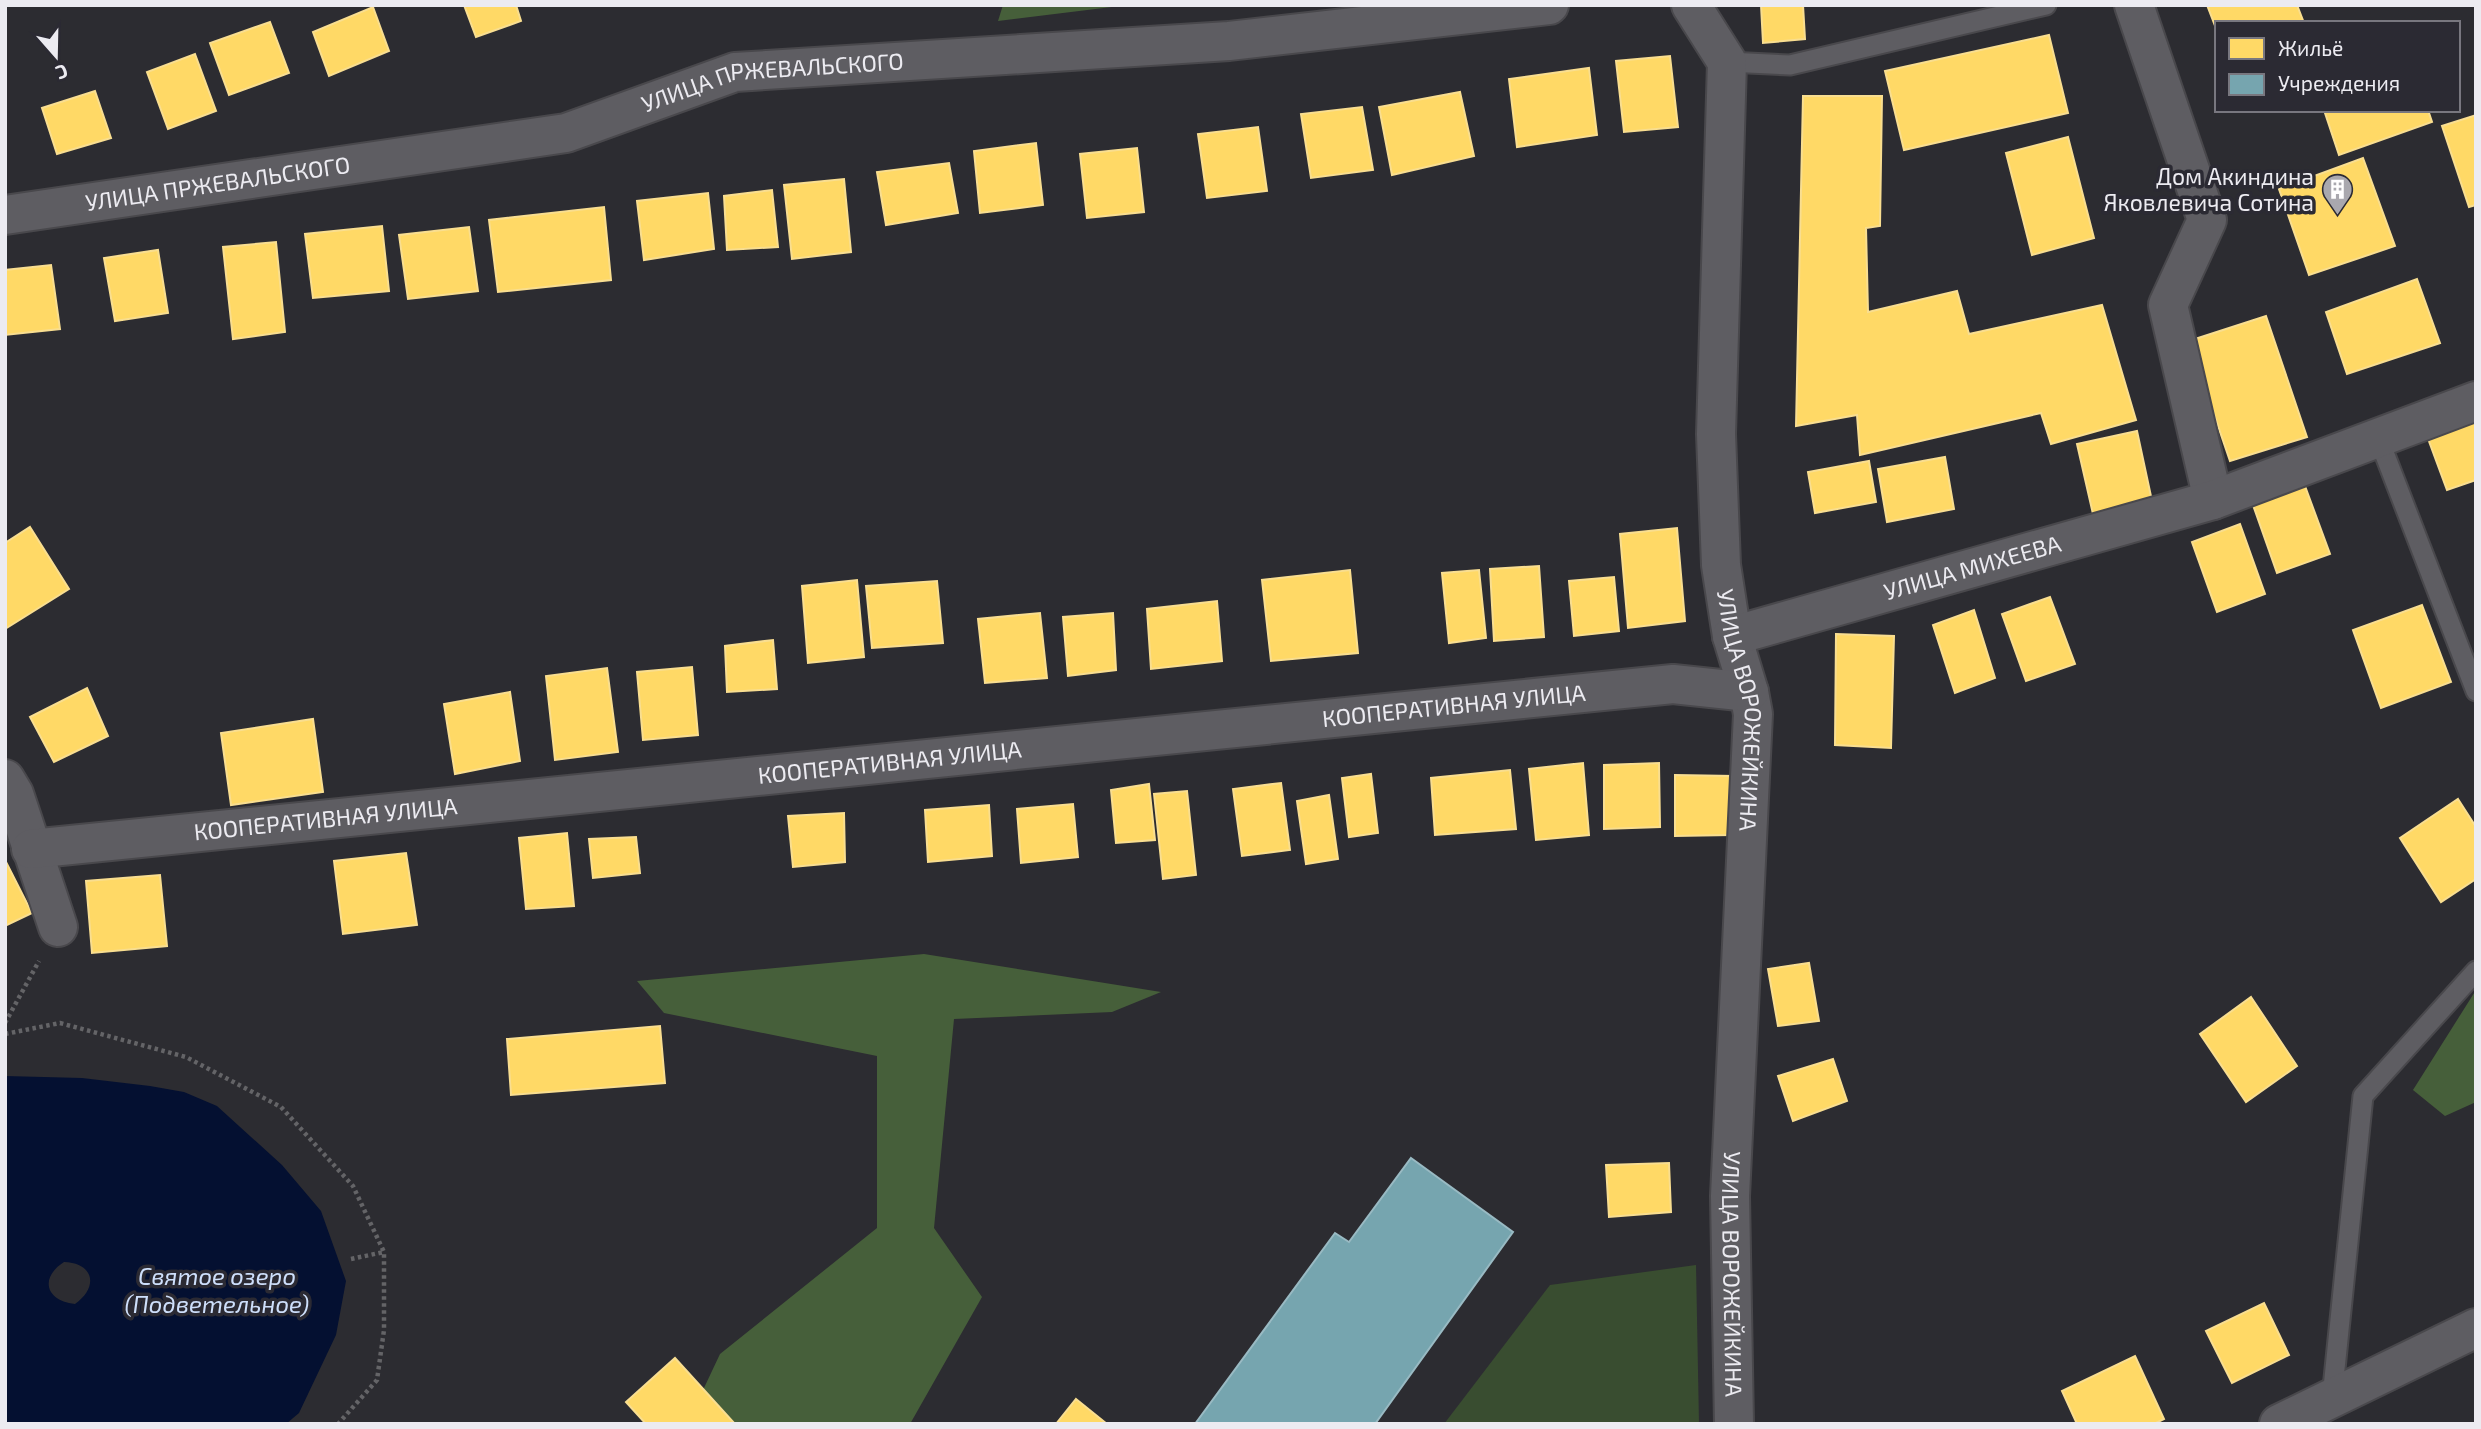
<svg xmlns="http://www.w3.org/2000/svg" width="2481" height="1429" font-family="'Exo 2',sans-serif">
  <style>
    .green { fill: #394d30 }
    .forest { fill: #465f3a }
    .water { fill: #041031; fill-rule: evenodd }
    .homes { fill: #ffd966; stroke: #f9de90; stroke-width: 2 }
    .public { fill: #76a5af; stroke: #99bac3; stroke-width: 2 }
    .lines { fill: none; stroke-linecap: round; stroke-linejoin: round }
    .service-casing { stroke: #49484c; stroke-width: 23 }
    .minor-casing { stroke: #49484c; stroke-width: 42 }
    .path { stroke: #646467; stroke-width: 4.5; stroke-dasharray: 3.5 3.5; stroke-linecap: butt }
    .service { stroke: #5e5d62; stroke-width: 19 }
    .minor { stroke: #5e5d62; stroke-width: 38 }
    .labels { text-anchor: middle; stroke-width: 7; stroke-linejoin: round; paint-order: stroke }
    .street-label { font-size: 23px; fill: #ecebf1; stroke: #2b2a33 }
    .poi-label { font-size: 23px; fill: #ecebf1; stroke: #2b2a33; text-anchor: end }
    .water-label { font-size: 24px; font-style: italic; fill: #cedffb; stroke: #2b2a33 }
  </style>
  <rect width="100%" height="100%" fill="#2c2c31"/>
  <path class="green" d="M 1696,1265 L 1699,1424 L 1444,1424 L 1550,1285 Z"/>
  <path class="forest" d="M 1003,5 L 1128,5 L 998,21 Z
    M 924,954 L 1161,992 L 1112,1012 L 954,1019 L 934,1228 L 982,1297 L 910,1424 L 687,1424 L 720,1354 L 877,1228 L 877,1056 L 664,1013 L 637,981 Z
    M 2476,990 L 2476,1102 L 2445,1116 L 2413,1090 Z"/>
  <path class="water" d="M 5,1076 L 82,1078 L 150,1086 L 184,1092 L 217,1106 L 282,1165 L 321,1211 L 346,1281 L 336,1335 L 299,1413 L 286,1424 L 5,1424 ZM 64,1262 C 94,1263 99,1287 75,1304 C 46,1301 39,1278 64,1262 Z"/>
  <path class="homes" d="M 464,5 L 516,5 L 521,21 L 476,37 Z
    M 1761,5 L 1803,5 L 1805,39 L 1763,43 Z
    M 2207,5 L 2297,5 L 2304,23 L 2217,23 L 2217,31 Z
    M 373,7 L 389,51 L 329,76 L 313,32 Z
    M 270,22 L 289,73 L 229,95 L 210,43 Z
    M 2049,35 L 2068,113 L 1904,150 L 1885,71 Z
    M 195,54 L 216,111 L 168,129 L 147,72 Z
    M 1670,56 L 1678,127 L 1624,132 L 1616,61 Z
    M 1589,68 L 1597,135 L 1517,147 L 1509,79 Z
    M 95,91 L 111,138 L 57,154 L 42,108 Z
    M 1460,92 L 1474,156 L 1392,175 L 1379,107 Z
    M 1803,96 L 1882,96 L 1880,226 L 1866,228 L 1868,312 L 1957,291 L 1969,334 L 2102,305 L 2136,420 L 2051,444 L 2041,413 L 1860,455 L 1857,415 L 1796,426 Z
    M 1362,107 L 1373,170 L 1311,178 L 1301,114 Z
    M 2324,110 L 2428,110 L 2432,122 L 2339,155 Z
    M 2476,115 L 2476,205 L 2469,207 L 2442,126 Z
    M 1258,127 L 1267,191 L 1207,198 L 1198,134 Z
    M 2068,137 L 2094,238 L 2032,255 L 2006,153 Z
    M 1036,143 L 1043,205 L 980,213 L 974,151 Z
    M 1137,148 L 1144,212 L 1087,218 L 1080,154 Z
    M 2363,158 L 2395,246 L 2309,275 L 2279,189 Z
    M 949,163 L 958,213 L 886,225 L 877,172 Z
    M 844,179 L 851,252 L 792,259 L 784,185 Z
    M 772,190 L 778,247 L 727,250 L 724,196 Z
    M 708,193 L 714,249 L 644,260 L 637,201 Z
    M 604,207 L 611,280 L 498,292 L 489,220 Z
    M 382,226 L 389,291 L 313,298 L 305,234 Z
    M 469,227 L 478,291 L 408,299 L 399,235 Z
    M 276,242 L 285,332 L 233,339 L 223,247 Z
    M 158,250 L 168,313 L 115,321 L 104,258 Z
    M 51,265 L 60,329 L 5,335 L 5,270 Z
    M 2417,279 L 2440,343 L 2347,374 L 2326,312 Z
    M 2266,316 L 2307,437 L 2230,461 L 2189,341 Z
    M 2476,420 L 2476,480 L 2447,490 L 2427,436 Z
    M 2137,431 L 2152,501 L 2093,514 L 2077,444 Z
    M 1945,457 L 1954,509 L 1887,522 L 1878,469 Z
    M 1869,461 L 1876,502 L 1815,513 L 1808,472 Z
    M 2305,486 L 2330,554 L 2277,573 L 2253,505 Z
    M 2240,524 L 2265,594 L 2217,612 L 2192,542 Z
    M 30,527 L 69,589 L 5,629 L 5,543 Z
    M 1677,528 L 1685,621 L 1628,628 L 1620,534 Z
    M 1539,566 L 1544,637 L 1494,641 L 1490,569 Z
    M 1350,570 L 1358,653 L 1271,661 L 1262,580 Z
    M 1479,570 L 1486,638 L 1449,643 L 1442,573 Z
    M 1614,577 L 1619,631 L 1574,636 L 1569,581 Z
    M 857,580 L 864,657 L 808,663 L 802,586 Z
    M 937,581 L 943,643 L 872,648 L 866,586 Z
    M 2050,597 L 2075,664 L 2026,681 L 2002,614 Z
    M 1217,601 L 1222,661 L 1151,669 L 1147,609 Z
    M 2422,605 L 2451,682 L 2381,708 L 2353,630 Z
    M 1974,610 L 1995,678 L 1955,693 L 1933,625 Z
    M 1040,613 L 1047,678 L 985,683 L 978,619 Z
    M 1113,613 L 1116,670 L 1068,676 L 1063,617 Z
    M 1836,634 L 1894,636 L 1891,748 L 1835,745 Z
    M 773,640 L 777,689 L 727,692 L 725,646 Z
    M 692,667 L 698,735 L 643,740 L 637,672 Z
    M 607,668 L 618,752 L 555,760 L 546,676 Z
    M 87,688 L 108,736 L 54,762 L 30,717 Z
    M 510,692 L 520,761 L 455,774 L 444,704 Z
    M 313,719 L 323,792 L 231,805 L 221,733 Z
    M 1583,763 L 1589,835 L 1536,840 L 1529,769 Z
    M 1659,763 L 1660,827 L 1604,829 L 1604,765 Z
    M 1510,770 L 1516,829 L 1435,835 L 1431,778 Z
    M 1371,774 L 1378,833 L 1349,837 L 1342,778 Z
    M 1675,775 L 1734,776 L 1731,835 L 1675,836 Z
    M 1281,783 L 1290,850 L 1242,856 L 1233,789 Z
    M 1149,784 L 1155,840 L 1116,843 L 1111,790 Z
    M 1187,791 L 1196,875 L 1163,879 L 1154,794 Z
    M 1329,795 L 1338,859 L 1306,864 L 1297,801 Z
    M 2458,799 L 2476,827 L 2476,879 L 2441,902 L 2400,838 Z
    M 1073,804 L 1078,857 L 1021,863 L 1017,809 Z
    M 989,805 L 992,856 L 928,862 L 925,810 Z
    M 844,813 L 845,862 L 793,867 L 788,816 Z
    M 567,833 L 574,906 L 526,909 L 519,838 Z
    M 636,837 L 640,873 L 593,878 L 589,839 Z
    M 406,853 L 417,925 L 343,934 L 334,861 Z
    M 5,860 L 32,913 L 5,926 Z
    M 160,875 L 167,946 L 92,953 L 86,881 Z
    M 1809,963 L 1819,1021 L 1778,1026 L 1768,969 Z
    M 2251,997 L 2297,1066 L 2246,1102 L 2200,1034 Z
    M 660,1026 L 665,1083 L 511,1095 L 507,1039 Z
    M 1833,1059 L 1847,1101 L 1793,1121 L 1778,1076 Z
    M 1669,1163 L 1671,1212 L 1609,1217 L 1606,1165 Z
    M 2264,1303 L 2289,1355 L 2232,1383 L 2206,1331 Z
    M 2135,1356 L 2164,1419 L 2154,1424 L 2077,1424 L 2062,1391 Z
    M 675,1358 L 735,1424 L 646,1424 L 626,1402 Z
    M 1076,1399 L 1107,1424 L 1056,1424 Z"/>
  <path class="public" d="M 1411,1158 L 1513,1232 L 1375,1424 L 1195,1424 L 1335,1233 L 1349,1242 Z"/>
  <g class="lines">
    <defs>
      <path id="service" d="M 1727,62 L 1790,65 L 2046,5
        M 2378,437 L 2476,691
        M 2332,1398 L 2363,1096 L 2476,971"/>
      <g id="minor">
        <path id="s1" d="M 1691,5 L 1727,62 L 1716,434 L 1721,565 L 1732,636 L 1749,692 L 1753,714 L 1730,1196 L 1734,1424"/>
        <path d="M 2134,5 L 2207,220 L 2168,305 L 2213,500"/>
        <path id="s2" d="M 5,215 L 566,133 L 735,72 L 1229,41 L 1549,5"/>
        <path id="s3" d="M 1732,636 L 2213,500 L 2476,401"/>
        <path d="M 5,779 L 14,794 L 58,927"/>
        <path id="s4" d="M 31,849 L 1673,684 L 1749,692"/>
        <path d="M 2279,1424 L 2476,1328"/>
      </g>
    </defs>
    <use href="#service" class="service-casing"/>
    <use href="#minor" class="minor-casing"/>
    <path class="path" d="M 5,1023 L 39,961
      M 5,1034 L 60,1023 L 186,1057 L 281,1107 L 353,1186 L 384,1252 L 384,1330 L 377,1380 L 338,1424
      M 351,1259 L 384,1252"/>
    <use href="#service" class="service"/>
    <use href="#minor" class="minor"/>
  </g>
  <defs>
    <symbol id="building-pin" viewBox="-11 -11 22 30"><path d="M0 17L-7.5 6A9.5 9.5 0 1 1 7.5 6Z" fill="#a9a8ae" stroke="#2b2a33"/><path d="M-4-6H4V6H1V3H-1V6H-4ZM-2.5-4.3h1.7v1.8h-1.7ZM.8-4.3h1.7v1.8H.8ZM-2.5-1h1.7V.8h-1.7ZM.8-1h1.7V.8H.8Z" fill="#fff"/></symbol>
  </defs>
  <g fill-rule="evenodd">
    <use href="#building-pin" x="2320" y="172" width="35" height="47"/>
  </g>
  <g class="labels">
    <g class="street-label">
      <text dy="8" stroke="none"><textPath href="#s2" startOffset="782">УЛИЦА ПРЖЕВАЛЬСКОГО</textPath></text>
      <text dy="8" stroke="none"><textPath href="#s2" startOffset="215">УЛИЦА ПРЖЕВАЛЬСКОГО</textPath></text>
      <text dy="8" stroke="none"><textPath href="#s3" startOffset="250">УЛИЦА МИХЕЕВА</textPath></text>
      <text dy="8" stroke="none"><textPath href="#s4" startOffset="1430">КООПЕРАТИВНАЯ УЛИЦА</textPath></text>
      <text dy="8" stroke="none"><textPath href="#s1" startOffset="718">УЛИЦА ВОРОЖЕЙКИНА</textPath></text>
      <text dy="8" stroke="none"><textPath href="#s4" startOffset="863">КООПЕРАТИВНАЯ УЛИЦА</textPath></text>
      <text dy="8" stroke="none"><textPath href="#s4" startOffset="296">КООПЕРАТИВНАЯ УЛИЦА</textPath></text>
      <text dy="8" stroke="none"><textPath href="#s1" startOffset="1284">УЛИЦА ВОРОЖЕЙКИНА</textPath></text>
    </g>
    <g class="poi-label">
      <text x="2314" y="185">Дом Акиндина<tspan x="2314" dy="26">Яковлевича Сотина</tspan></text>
    </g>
    <g class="water-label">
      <text x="217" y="1285">Святое озеро<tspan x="217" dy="28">(Подветельное)</tspan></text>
    </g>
  </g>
  <rect width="2481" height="1429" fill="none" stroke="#ecebf1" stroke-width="14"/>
  <rect x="2215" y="21" width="245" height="91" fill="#2b2a33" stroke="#78777f" stroke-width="2"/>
  <rect x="2229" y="38" width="35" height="21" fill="#ffd966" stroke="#78777f" stroke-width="2"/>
  <text x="2278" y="56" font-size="21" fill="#ecebf1">Жильё</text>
  <rect x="2229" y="74" width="35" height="21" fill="#76a5af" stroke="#78777f" stroke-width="2"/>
  <text x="2278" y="91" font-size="21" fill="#ecebf1">Учреждения</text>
  <g transform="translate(56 56) rotate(160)" stroke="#2b2a33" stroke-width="5" paint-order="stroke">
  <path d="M0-5L12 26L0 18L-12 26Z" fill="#ecebf1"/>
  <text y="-10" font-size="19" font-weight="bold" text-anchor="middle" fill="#ecebf1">С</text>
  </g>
</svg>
